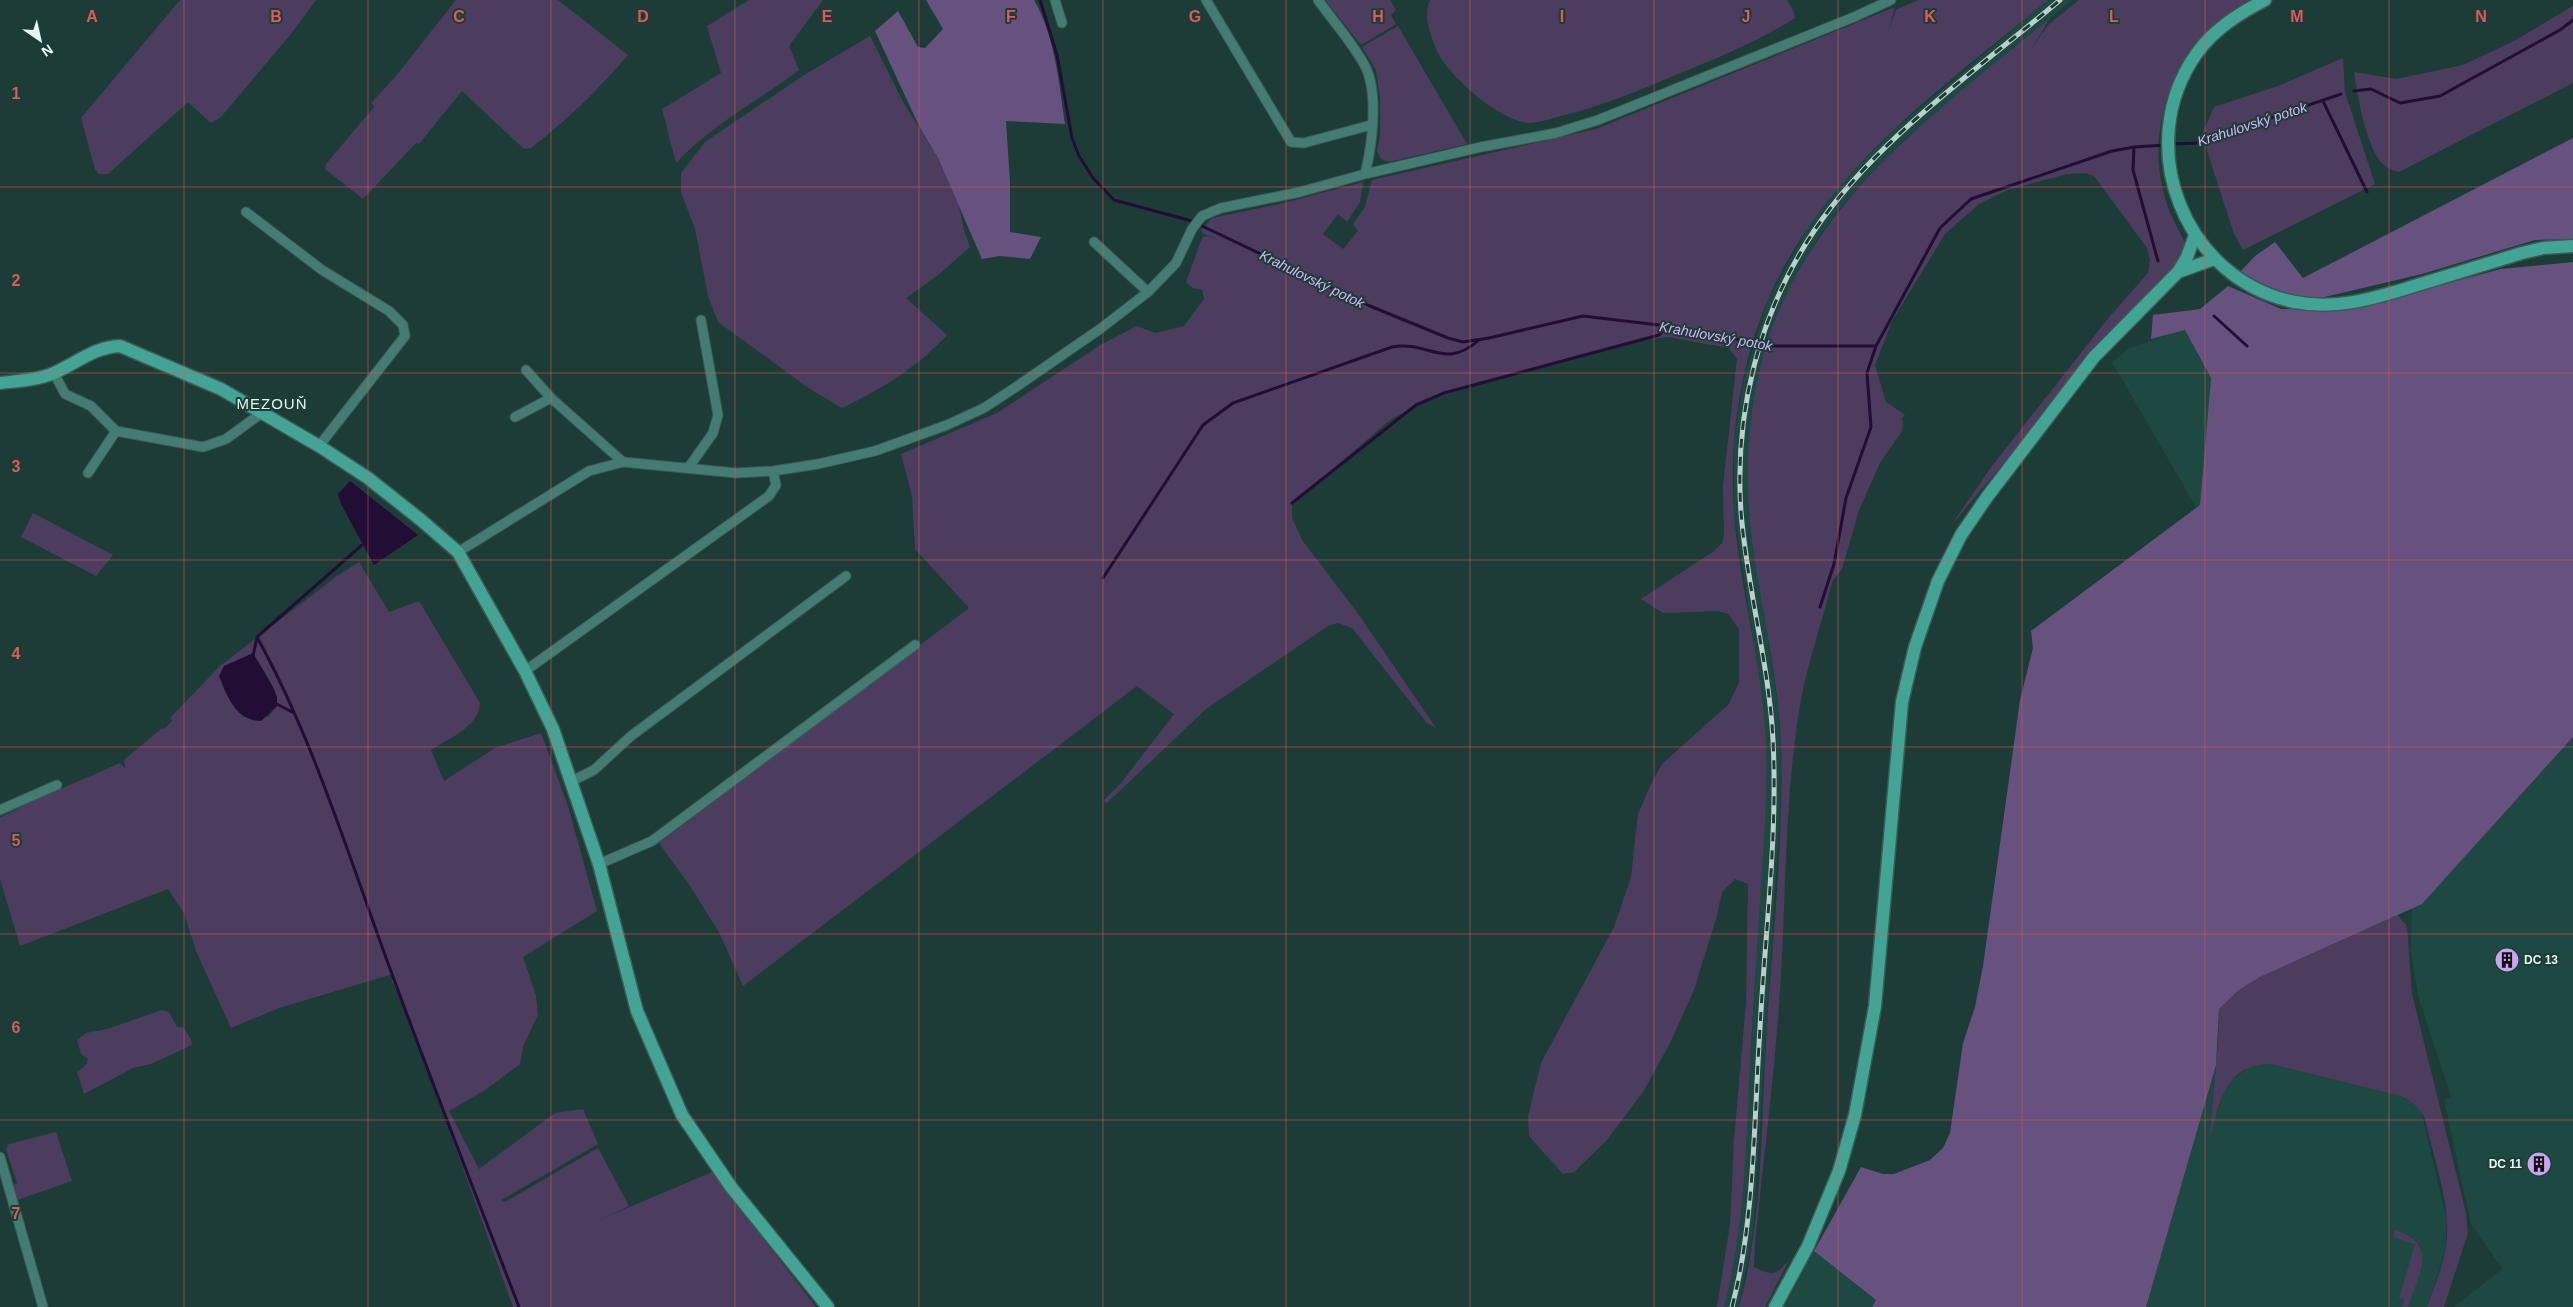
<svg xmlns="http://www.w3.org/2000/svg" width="2573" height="1307" font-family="Arial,sans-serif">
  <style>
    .built { fill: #1e4842 }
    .green { fill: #4c3d5f; fill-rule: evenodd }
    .forest { fill: #66517f }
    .water { fill: #220d35 }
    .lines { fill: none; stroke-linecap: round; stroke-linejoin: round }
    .stream { stroke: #220d35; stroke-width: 3 }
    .street-casing { stroke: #3d5a55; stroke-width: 11 }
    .secondary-casing { stroke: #3d5a55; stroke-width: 15 }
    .street { stroke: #447c74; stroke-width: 9 }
    .secondary { stroke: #43a496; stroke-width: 12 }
    .rail-casing { stroke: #bbcfcc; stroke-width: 5 }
    .rail { stroke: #1d3c37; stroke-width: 3; stroke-dasharray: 9; stroke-linecap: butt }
    .grid { fill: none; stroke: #da5c5b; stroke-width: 1; stroke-opacity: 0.55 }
    .labels { text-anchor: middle; stroke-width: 4; stroke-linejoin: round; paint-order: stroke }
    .poi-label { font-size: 12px; font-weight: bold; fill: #e5f6f3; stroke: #1d3c37; text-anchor: start }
    .water-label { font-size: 14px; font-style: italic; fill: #d5b4fd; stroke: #1d3c37 }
    .quarter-label { font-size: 15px; letter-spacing: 1px; fill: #e5f6f3; stroke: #1d3c37 }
    .grid-label { font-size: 16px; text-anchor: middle; font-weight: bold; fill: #da5c5b; stroke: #1d3c37; stroke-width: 4; stroke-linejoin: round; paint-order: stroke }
  </style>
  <rect width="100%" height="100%" fill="#1d3c37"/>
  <path class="built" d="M 2048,0 L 2072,0 L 1903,141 L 1841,207 L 1820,235 L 1790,287 L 1769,340 L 1758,384 L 1749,444 L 1749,511 L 1778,706 L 1781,743 L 1780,816 L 1753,1233 L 1739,1307 L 1724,1307 L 1733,1267 L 1742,1196 L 1765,815 L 1766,743 L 1763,707 L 1734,512 L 1734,442 L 1743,381 L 1768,300 L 1808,227 L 1829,198 L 1848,175 L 1894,130 Z
    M 2185,329 L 2211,378 L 2200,505 L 2196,507 L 2112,362 L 2130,348 Z
    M 2573,737 L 2573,1307 L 2454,1307 L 2502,1269 L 2471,1224 L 2444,1100 L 2451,1097 L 2418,996 L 2411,952 L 2412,908 L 2422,904 Z
    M 2260,1064 L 2271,1064 L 2401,1096 L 2410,1100 L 2421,1111 L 2447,1220 L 2445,1252 L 2427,1307 L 2146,1307 L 2214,1068 L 2216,1065 L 2209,1137 L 2224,1091 L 2231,1080 L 2249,1067 Z
    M 1814,1251 L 1876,1300 L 1872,1307 L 1784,1307 Z"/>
  <path class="green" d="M 180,0 L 316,0 L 291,34 L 221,117 L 211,123 L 188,102 L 108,174 L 99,174 L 95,169 L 81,118 Z
    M 456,0 L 558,0 L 628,55 C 598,90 567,120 531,148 L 524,149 L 462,91 L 419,144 L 416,143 L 363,199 L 325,169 L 326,164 L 374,107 L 371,103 L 396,76 Z
    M 749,0 L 823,0 L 789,46 L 799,70 C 758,101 713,124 676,163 L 662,109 L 721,73 L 707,26 Z
    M 1325,0 L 1390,0 L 1396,10 L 1391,15 L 1396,24 L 1361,45 Z
    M 1430,0 L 1787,0 L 1793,10 L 1795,18 C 1759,41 1718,58 1678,74 C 1638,91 1599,107 1557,117 C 1546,120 1533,125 1523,122 C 1495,115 1462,86 1445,64 C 1435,51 1421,16 1430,0 Z
    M 1918,0 L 2048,0 C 1947,84 1836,161 1776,282 C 1742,352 1728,436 1734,513 C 1740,590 1762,664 1766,741 C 1768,784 1765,827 1762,870 C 1759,923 1755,976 1752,1028 C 1746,1120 1748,1218 1724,1307 L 1717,1307 L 1730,1224 L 1734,1140 L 1746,1003 L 1748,884 L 1735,879 L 1722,892 L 1716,919 L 1694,990 L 1669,1045 L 1643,1092 L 1607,1140 L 1574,1172 L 1563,1174 L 1529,1136 L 1528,1116 L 1541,1063 L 1614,927 L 1631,877 L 1638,814 L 1652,782 L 1662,764 L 1729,704 L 1739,682 L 1739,629 L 1728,614 L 1718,611 L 1663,613 L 1641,599 L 1714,551 L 1722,543 L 1724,536 L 1723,486 L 1737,359 L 1729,348 L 1669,337 L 1639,340 L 1554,365 L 1492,379 L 1421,403 L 1390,420 L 1292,504 L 1292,518 L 1302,540 L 1359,615 L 1436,728 L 1427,723 L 1352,628 L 1338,623 L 1328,626 L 1206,709 L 1107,803 L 1103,801 L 1121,783 L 1174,714 L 1137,686 L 743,986 L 719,932 L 690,886 L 659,843 L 969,608 L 915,549 L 912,496 L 901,454 L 997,413 L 1102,344 L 1137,326 L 1155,333 L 1184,326 L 1204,299 L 1202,290 L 1193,288 L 1186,282 L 1202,238 L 1207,236 L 1221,241 L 1202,233 L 1201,230 L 1212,218 L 1284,203 L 1363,182 L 1360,202 L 1347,222 L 1338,214 L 1323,234 L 1343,249 L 1358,231 L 1353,224 L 1365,207 L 1372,180 L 1596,129 L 1895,7 L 1888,32 L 1896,10 Z
    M 2079,0 L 2249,0 C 2181,42 2142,119 2165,198 C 2170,216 2181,234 2189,250 L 2064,391 L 1950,527 L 1992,466 L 2110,316 L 2148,273 L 2150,260 L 2147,248 L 2094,176 L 2085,173 L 2067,174 L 2007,190 L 1979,204 L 1945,234 L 1892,321 L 1875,365 L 1886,402 L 1905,415 L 1901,419 L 1903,421 L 1902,431 L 1880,463 L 1859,510 L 1842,569 L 1832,582 C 1821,627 1804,672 1798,718 C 1785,803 1786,889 1781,975 C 1776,1064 1764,1153 1755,1243 L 1754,1267 C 1774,1277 1777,1275 1790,1258 L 1765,1307 L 1739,1307 C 1763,1221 1761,1128 1766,1040 C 1772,942 1784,842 1781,743 C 1778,675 1761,608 1752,540 C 1741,456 1751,362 1791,285 C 1851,170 1953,99 2050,18 L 2031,50 L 2047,26 Z
    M 2573,6 L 2573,83 L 2399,172 C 2395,171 2389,169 2385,166 C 2367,153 2357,94 2354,72 L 2396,79 L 2463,65 L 2514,41 Z
    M 1398,26 L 1467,144 L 1389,162 L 1381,159 L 1377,151 L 1380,136 L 1380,97 L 1376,70 L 1362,47 Z
    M 870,36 L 903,102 L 938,158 L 959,207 L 964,230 L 970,247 L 937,276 L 906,298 L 947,335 C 918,367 880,390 842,408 L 810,389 L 718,322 L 708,296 L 695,229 L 681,192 L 681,173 L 705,142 L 804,75 Z
    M 2343,58 L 2345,92 L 2375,184 L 2243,250 L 2234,234 L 2202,135 L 2214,107 L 2278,86 Z
    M 33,513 L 113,555 L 96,576 L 21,537 Z
    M 359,562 L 389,612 L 419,601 L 480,703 C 479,727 449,738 431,750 L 444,781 L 495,748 L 541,733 L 568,806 L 597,911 L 523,957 L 536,996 L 538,1015 L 523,1046 L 520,1064 L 485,1090 L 449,1111 L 479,1169 L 555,1113 L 583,1109 L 598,1144 L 501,1200 L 505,1202 L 598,1148 L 629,1206 L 599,1220 L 712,1172 L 816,1307 L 513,1307 L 414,1032 L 392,981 L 393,974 L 279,1008 L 231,1028 L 196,951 L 184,913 L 168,889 L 20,946 L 0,879 L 0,818 C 39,797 80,781 120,763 L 125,769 L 124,760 L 162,728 L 164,729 L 172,721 L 170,718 L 220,666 L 337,576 ZM 253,653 L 272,685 L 277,697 L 277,706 L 268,717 L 243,717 L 225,691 Z
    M 2398,915 L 2407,926 L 2412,994 L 2466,1213 L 2468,1233 L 2444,1307 L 2427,1307 C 2435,1284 2446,1260 2447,1236 C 2450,1203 2432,1152 2425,1119 C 2419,1107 2412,1101 2401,1096 L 2271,1064 C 2223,1064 2220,1104 2209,1141 L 2218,1044 L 2219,1009 L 2239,990 L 2260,977 Z
    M 162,1010 L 169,1012 L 177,1027 L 183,1027 L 191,1039 L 192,1045 L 151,1064 L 133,1068 L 84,1094 L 77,1072 L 85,1066 L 88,1059 L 81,1054 L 77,1040 L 86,1033 L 107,1029 Z
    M 56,1132 L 72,1181 L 17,1200 L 13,1185 L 17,1183 L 6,1149 L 9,1144 Z
    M 2395,1230 C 2439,1244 2419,1274 2408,1307 L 2402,1307 L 2404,1300 L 2399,1298 L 2415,1244 L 2393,1237 Z"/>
  <path class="forest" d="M 926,0 L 1034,0 C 1055,36 1059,83 1065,124 L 1006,121 L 1010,182 L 1010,232 L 1041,237 L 1030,259 L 1000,256 L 982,259 L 938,158 L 920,128 L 875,31 L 898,11 L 918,47 L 925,48 L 943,29 Z
    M 2573,138 L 2573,239 L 2535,240 L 2422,274 L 2316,299 L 2269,292 L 2238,274 L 2255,256 L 2275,242 L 2303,278 Z
    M 2573,262 L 2573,737 L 2422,904 L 2260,977 L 2239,990 L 2219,1009 L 2216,1065 L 2146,1307 L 1872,1307 L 1876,1300 L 1814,1251 L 1861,1167 L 1883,1174 L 1894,1174 L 1930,1160 L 1943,1148 L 1950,1133 L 1963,1043 L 1975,1007 L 1983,966 L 2020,700 L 2033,648 L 2031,631 L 2200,505 L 2211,378 L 2185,330 L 2151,339 L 2153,315 L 2200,309 L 2228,286 L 2281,309 L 2346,310 L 2501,269 Z"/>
  <path class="water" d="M 350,481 L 418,535 L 374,565 L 341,504 L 338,494 Z
    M 253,653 L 272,685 L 277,697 L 277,706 L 261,721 C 236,721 227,696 219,676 L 224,666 Z"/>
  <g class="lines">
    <path class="stream" d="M 1040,0 L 1057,55 L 1072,138 L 1079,156 L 1093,178 L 1114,200 L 1192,221
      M 2354,91 L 2371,89 L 2400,103 L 2440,96 L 2560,30 L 2573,20
      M 2323,101 L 2367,192
      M 2173,144 L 2197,143 L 2341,94
      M 2134,147 L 2133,170 L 2158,261
      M 1200,225 L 1370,306 L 1448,338 L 1463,342 L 1489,338 L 1583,316 L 1667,326 L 1772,346 L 1876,346 L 1940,228 L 1971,199 L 2112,151 L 2134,147 L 2166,145
      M 2214,316 L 2247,346
      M 1292,503 L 1416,405 L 1444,393 L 1659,335 L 1667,326
      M 362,545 L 257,637 C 312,737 346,848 385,955 C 428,1073 474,1190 519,1307
      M 1103,578 L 1203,425 L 1233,403 L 1392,347 C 1428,340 1444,371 1479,340
      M 1820,607 L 1834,564 L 1846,498 L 1871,427 L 1867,373 L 1876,346
      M 253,656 L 257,637
      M 273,702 L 292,712"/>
    <defs>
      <path id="street" d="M 1055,0 L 1062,23
        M 1206,0 L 1291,142 L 1304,143 L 1371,125
        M 1318,0 C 1333,21 1353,43 1365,66 C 1379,93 1372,146 1365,174
        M 246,212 L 322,270 L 389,311 L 403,325 L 405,336 L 319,446
        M 1094,242 L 1148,292
        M 526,370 L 551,398 L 623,462
        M 54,373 L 65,394 L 91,406 L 116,431 L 203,447 L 226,439 L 263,412
        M 515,417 L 551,398
        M 689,467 L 713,433 L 718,415 L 701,320
        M 88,473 L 116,431
        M 458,552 L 589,471 L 623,462 L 736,473 L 773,471 L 818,464 L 875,451 L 947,425 L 984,408 L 1016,387 L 1100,329 L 1148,292 L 1176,263 L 1192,229 L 1202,216 L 1221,208 L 1300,192 L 1365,174 L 1481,147 L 1556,133 L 1598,120 L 1854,17 L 1891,0
        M 525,671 L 769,496 L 776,485 L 773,471
        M 572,781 L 594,770 L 631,736 L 846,576
        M 0,810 L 57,785
        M 599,864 L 652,841 L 915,645
        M 0,1157 L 43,1307"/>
      <path id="secondary" d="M 2265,0 C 2240,13 2214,29 2197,53 C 2131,145 2184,280 2295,302 C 2340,311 2381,296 2424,283 C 2457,273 2489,263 2522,253 L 2543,248 L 2573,246
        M 2178,272 L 2214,259
        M 0,383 C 18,381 38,380 54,373 C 77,363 94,347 120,346 L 221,389 L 319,446 L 368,478 L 421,520 L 458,552 L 525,671 L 553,729 L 599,864 L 637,1011 L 682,1115 L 731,1187 L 828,1307
        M 1775,1307 L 1808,1246 L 1839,1171 L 1855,1115 L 1875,1006 L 1902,702 L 1915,647 L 1938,581 L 1961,535 L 1987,497 L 2094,357 L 2178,272 L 2187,257 L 2195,235"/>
    </defs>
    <use href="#street" class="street-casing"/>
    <use href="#secondary" class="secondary-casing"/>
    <use href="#street" class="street"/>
    <use href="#secondary" class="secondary"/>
    <defs>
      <path id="rail" d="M 1732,1307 C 1755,1220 1754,1118 1760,1028 C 1765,933 1778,835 1773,740 C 1769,663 1747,589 1741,512 C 1734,413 1759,313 1814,231 C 1875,140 1977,70 2060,0"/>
    </defs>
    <use href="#rail" class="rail-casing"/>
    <use href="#rail" class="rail"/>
  </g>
  <path class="grid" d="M 184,0 L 184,1307M 368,0 L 368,1307M 551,0 L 551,1307M 735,0 L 735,1307M 919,0 L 919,1307M 1103,0 L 1103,1307M 1286,0 L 1286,1307M 1470,0 L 1470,1307M 1654,0 L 1654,1307M 1838,0 L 1838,1307M 2022,0 L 2022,1307M 2205,0 L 2205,1307M 2389,0 L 2389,1307M 0,187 L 2573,187M 0,373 L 2573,373M 0,560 L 2573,560M 0,747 L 2573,747M 0,934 L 2573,934M 0,1120 L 2573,1120"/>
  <defs>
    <symbol id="building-disc" viewBox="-11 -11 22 22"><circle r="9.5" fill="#c7a6ef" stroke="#1d3c37"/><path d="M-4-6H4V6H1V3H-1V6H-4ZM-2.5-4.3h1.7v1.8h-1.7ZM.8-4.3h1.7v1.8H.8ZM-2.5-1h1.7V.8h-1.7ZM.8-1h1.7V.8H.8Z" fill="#111"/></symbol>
  </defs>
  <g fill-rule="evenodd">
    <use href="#building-disc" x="2493" y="946" width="28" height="28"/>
    <use href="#building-disc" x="2525" y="1150" width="28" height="28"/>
  </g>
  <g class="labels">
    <g class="poi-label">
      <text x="2524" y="964">DC 13</text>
      <text x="2522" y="1168" text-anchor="end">DC 11</text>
    </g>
    <g class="water-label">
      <text transform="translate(2252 124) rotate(-18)" y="5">Krahulovský potok</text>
      <text transform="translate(1312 279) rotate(26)" y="5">Krahulovský potok</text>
      <text transform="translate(1716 336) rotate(10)" y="5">Krahulovský potok</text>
    </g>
    <g class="quarter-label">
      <text x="272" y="409">MEZOUŇ</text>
    </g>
  </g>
  <g class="grid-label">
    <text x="92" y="22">A</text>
    <text x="276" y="22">B</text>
    <text x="459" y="22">C</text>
    <text x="643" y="22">D</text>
    <text x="827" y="22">E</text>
    <text x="1011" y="22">F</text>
    <text x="1195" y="22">G</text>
    <text x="1378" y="22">H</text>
    <text x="1562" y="22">I</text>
    <text x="1746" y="22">J</text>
    <text x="1930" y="22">K</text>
    <text x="2114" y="22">L</text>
    <text x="2297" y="22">M</text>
    <text x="2481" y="22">N</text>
    <text x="16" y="99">1</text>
    <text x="16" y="286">2</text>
    <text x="16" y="472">3</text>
    <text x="16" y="659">4</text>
    <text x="16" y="846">5</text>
    <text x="16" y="1033">6</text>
    <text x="16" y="1219">7</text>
  </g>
  <g transform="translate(40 40) rotate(146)" stroke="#1d3c37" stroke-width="4" paint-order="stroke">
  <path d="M0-4L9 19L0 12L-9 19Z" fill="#e5f6f3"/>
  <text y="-8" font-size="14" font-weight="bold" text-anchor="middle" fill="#e5f6f3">N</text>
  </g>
</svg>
